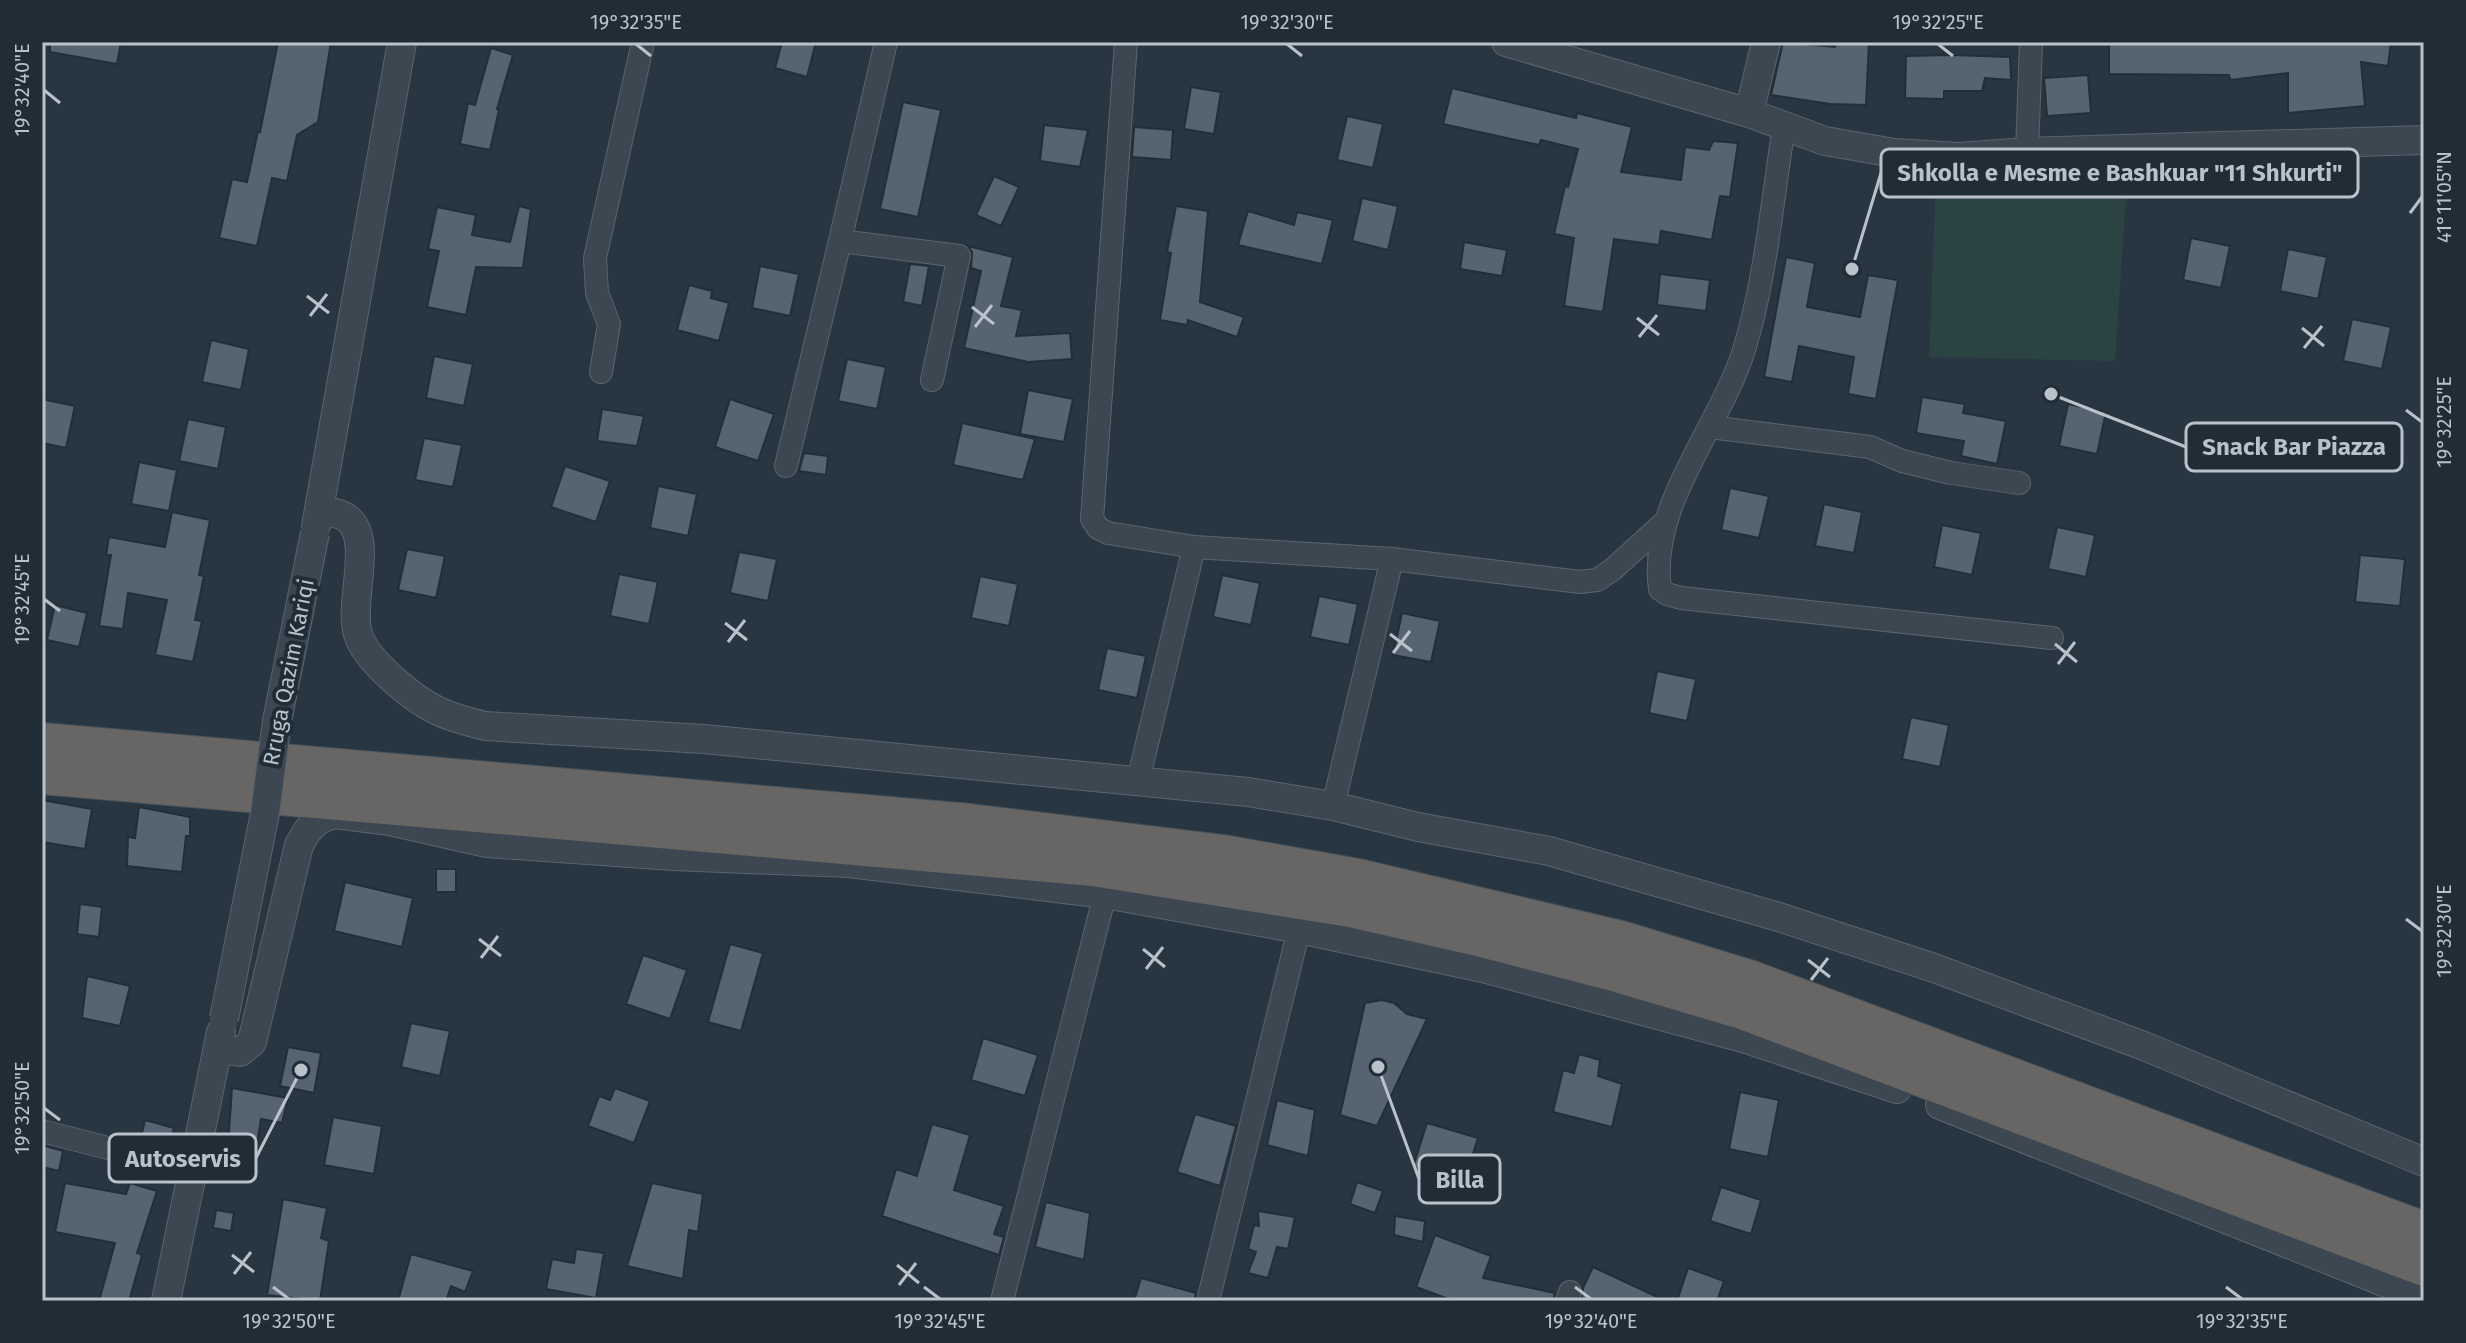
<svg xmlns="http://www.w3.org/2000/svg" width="2466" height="1343" font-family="'Fira Sans',sans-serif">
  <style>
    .green { fill: #2b4443 }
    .building { fill: #566471; stroke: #222e38; stroke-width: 2 }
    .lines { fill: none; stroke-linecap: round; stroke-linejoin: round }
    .minor-casing { stroke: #5a656e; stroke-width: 24 }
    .tertiary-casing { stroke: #5a656e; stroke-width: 30 }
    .trunk-casing { stroke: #46525b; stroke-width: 38 }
    .minor { stroke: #3c4751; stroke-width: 22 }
    .tertiary { stroke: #3c4751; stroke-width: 28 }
    .trunk { stroke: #686665; stroke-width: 36 }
    .tertiary-bridge-casing { stroke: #5a656e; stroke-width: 30; stroke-linecap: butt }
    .tertiary-bridge { stroke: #3c4751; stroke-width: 28 }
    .ticks { fill: none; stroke: #b9c2cb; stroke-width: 3 }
    .labels { text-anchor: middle; stroke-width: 8; stroke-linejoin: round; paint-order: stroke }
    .street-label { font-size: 22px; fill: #b9c2cb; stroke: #202c36 }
    .leader { fill: none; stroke: #b9c2cb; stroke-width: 3 }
    .callout-dot { fill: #b9c2cb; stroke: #202c36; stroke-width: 3 }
    .callout { fill: #202c36; stroke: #b9c2cb; stroke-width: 3 }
    .callout-label { font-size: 24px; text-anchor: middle; font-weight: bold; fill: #b9c2cb }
    .neatline { fill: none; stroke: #b9c2cb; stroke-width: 3 }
    .ticks-label { font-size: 20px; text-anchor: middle; fill: #b9c2cb }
  </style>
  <rect width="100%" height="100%" fill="#283641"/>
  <path class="green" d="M 2128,167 L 2115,361 L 1929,357 L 1936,182 Z"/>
  <path class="building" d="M 50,42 L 121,42 L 117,64 L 50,52 Z
    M 278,42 L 331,42 L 318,122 L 297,135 L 287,181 L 272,178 L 257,246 L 219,238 L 232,179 L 247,182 L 258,131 L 260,132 Z
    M 782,42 L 816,42 L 807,77 L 775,68 Z
    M 1783,42 L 1835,47 L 1836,42 L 1869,42 L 1866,105 L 1830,104 L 1771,95 Z
    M 2109,42 L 2391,42 L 2388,66 L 2361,62 L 2365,106 L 2288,113 L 2288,73 L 2230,80 L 2229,75 L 2109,74 Z
    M 491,48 L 513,55 L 497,109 L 499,110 L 490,150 L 460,144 L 468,103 L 475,105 Z
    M 1952,55 L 2010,57 L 2011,80 L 1985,78 L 1982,91 L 1944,91 L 1944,99 L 1905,98 L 1906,56 Z
    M 2088,75 L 2091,113 L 2047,116 L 2044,78 Z
    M 1191,87 L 1221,92 L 1214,134 L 1184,129 Z
    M 1452,88 L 1576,118 L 1577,113 L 1632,127 L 1621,172 L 1681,180 L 1685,147 L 1709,150 L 1713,141 L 1738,143 L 1730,197 L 1720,196 L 1712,240 L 1661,231 L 1659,245 L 1614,239 L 1603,312 L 1564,306 L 1574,238 L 1554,234 L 1565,186 L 1568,187 L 1578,149 L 1541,140 L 1539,145 L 1443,124 Z
    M 903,102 L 941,110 L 918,217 L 880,209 Z
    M 1347,116 L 1383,124 L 1373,168 L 1337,160 Z
    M 1044,125 L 1088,130 L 1080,167 L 1040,161 Z
    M 1134,127 L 1173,130 L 1171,160 L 1132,157 Z
    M 994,176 L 1019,187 L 1001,226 L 976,215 Z
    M 1362,198 L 1398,206 L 1388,250 L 1352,241 Z
    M 519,206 L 531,209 L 523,268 L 476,267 L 466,315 L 427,307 L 439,251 L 428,249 L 437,207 L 476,215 L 472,235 L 510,242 Z
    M 1176,206 L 1208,211 L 1200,302 L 1244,317 L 1237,337 L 1188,320 L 1187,325 L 1160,320 L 1171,253 L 1167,252 Z
    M 1248,211 L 1294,225 L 1297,212 L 1333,220 L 1322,264 L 1238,245 Z
    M 2191,238 L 2230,246 L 2221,288 L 2183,280 Z
    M 1464,242 L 1507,250 L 1502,276 L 1460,269 Z
    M 968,246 L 1013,257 L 1001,306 L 1022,310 L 1016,336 L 1070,333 L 1072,359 L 1028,362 L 964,348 L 981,271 L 971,268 L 972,252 Z
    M 2288,249 L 2327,257 L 2318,299 L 2280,291 Z
    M 1786,257 L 1815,263 L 1807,307 L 1860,317 L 1868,275 L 1898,280 L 1876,399 L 1848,394 L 1854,357 L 1799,346 L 1792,382 L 1764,377 Z
    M 910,264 L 929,266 L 922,306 L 903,302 Z
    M 760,266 L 799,274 L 790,316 L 752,308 Z
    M 1660,274 L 1710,280 L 1706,311 L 1657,305 Z
    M 689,285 L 712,291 L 711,298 L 729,303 L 719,341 L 677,330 Z
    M 2352,319 L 2391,327 L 2382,369 L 2343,361 Z
    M 211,340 L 249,349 L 241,390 L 202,382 Z
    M 434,356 L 473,364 L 464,406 L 426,398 Z
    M 847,359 L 886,367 L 877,409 L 838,401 Z
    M 1028,390 L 1073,399 L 1064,442 L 1020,434 Z
    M 1922,397 L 1965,404 L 1963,413 L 2006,421 L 1997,464 L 1961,456 L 1964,441 L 1916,433 Z
    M 42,399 L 75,406 L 66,448 L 42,443 Z
    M 730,399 L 774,414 L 758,461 L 715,447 Z
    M 2068,404 L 2106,412 L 2097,454 L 2059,446 Z
    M 602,409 L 644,416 L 637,446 L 597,441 Z
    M 188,419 L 226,427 L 218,469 L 179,461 Z
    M 962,423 L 1035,439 L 1023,480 L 953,465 Z
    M 424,438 L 462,445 L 453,487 L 415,480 Z
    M 804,453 L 828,456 L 826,475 L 799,471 Z
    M 139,462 L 177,470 L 169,511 L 131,504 Z
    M 565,466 L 610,481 L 596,522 L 551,507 Z
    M 658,486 L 697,494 L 688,536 L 650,528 Z
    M 1730,488 L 1769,496 L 1759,538 L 1721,530 Z
    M 1824,504 L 1862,512 L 1854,553 L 1815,546 Z
    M 172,512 L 210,520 L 199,575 L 204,576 L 195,620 L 202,621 L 193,662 L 155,655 L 167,600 L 128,593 L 123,629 L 99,626 L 111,555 L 106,555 L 109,537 L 165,547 Z
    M 1942,525 L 1981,533 L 1972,575 L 1934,567 Z
    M 2057,527 L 2095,535 L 2086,577 L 2048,569 Z
    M 407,549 L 445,556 L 436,598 L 398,590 Z
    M 739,552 L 777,559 L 768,601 L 730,593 Z
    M 2360,555 L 2405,559 L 2400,606 L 2355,602 Z
    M 619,574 L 658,582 L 649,624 L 610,616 Z
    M 1222,575 L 1260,583 L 1251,625 L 1213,617 Z
    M 980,576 L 1018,584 L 1009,626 L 971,618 Z
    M 1319,596 L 1358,604 L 1349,645 L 1310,637 Z
    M 55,605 L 87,613 L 79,647 L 47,640 Z
    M 1402,613 L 1440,621 L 1431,662 L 1393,655 Z
    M 1107,648 L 1146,656 L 1137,698 L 1098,690 Z
    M 1657,671 L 1696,679 L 1687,721 L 1649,713 Z
    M 1911,717 L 1949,725 L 1940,767 L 1902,759 Z
    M 42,800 L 92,809 L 85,849 L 42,842 Z
    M 139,807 L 190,817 L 190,836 L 186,836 L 182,872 L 127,866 L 128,837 L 135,838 Z
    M 436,869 L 456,869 L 456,892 L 436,892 Z
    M 345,882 L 413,898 L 402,947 L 334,931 Z
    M 80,904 L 102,907 L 99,937 L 77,934 Z
    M 730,944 L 763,953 L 741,1031 L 708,1022 Z
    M 643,955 L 687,970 L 670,1019 L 626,1004 Z
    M 87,976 L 130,986 L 120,1026 L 82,1018 Z
    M 1382,1000 L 1394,1003 L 1407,1014 L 1427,1019 L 1377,1126 L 1340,1115 L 1365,1003 Z
    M 411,1023 L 450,1031 L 440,1076 L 401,1067 Z
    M 983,1038 L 1038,1055 L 1025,1096 L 971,1080 Z
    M 288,1047 L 321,1053 L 314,1093 L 280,1086 Z
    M 1579,1054 L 1600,1060 L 1598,1076 L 1622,1084 L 1612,1127 L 1553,1112 L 1563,1070 L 1574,1073 Z
    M 232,1088 L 288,1098 L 282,1123 L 261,1119 L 253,1170 L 218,1165 L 226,1132 L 229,1133 Z
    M 615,1088 L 650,1101 L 634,1143 L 588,1126 L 599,1096 L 610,1100 Z
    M 1740,1092 L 1779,1100 L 1768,1157 L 1729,1149 Z
    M 1277,1100 L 1315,1110 L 1308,1156 L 1267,1145 Z
    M 1195,1114 L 1236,1126 L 1220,1186 L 1177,1172 Z
    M 333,1117 L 382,1126 L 374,1174 L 324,1165 Z
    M 145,1120 L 174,1128 L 168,1149 L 140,1142 Z
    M 1427,1123 L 1478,1138 L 1464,1182 L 1413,1167 Z
    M 932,1124 L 970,1135 L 954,1190 L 1004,1206 L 994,1234 L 1004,1237 L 999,1255 L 882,1216 L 896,1169 L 917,1176 Z
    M 42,1145 L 63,1151 L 59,1171 L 42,1167 Z
    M 1357,1182 L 1383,1191 L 1375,1213 L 1350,1204 Z
    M 65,1183 L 126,1194 L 130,1183 L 157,1191 L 137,1253 L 142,1255 L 129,1301 L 99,1301 L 115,1243 L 55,1232 Z
    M 652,1183 L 703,1194 L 698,1232 L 689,1230 L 683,1279 L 627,1266 Z
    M 1721,1187 L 1761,1200 L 1751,1234 L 1710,1221 Z
    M 283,1199 L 327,1208 L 321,1238 L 329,1241 L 320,1301 L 267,1295 Z
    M 1046,1202 L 1090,1213 L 1084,1260 L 1035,1247 Z
    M 216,1210 L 234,1213 L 231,1231 L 213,1228 Z
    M 1258,1211 L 1295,1217 L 1288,1249 L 1277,1247 L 1268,1278 L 1248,1273 L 1256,1252 L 1248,1249 L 1254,1225 L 1259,1226 Z
    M 1395,1216 L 1425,1221 L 1423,1242 L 1394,1235 Z
    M 1435,1235 L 1491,1256 L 1483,1278 L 1555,1293 L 1553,1301 L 1454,1301 L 1416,1287 Z
    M 576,1249 L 604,1253 L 596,1298 L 546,1289 L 552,1259 L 574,1263 Z
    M 411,1254 L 473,1271 L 465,1292 L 451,1286 L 446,1301 L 398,1301 Z
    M 1593,1267 L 1666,1301 L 1582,1301 L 1583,1288 Z
    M 1688,1268 L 1724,1281 L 1717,1301 L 1677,1301 Z
    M 1141,1278 L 1196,1293 L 1194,1301 L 1134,1301 Z"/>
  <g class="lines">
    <defs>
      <path id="minor" d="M 886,42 L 840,241 L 959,256 L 932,380
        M 1126,42 L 1092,519 L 1098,528 L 1108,533 L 1194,547 L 1392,559 L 1580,582 L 1597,580 L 1612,570 L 1665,522
        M 1784,127 C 1772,201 1766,278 1744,350 C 1720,427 1648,505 1660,589 L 1667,594 L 1681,598 L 2052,638
        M 2027,152 L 2031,42
        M 601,372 L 609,324 L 597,293 L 595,258 L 643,42
        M 1710,427 L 1870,447 L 1902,461 L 1951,473 L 2019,483
        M 786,466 L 840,241
        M 1138,781 L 1194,547
        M 1333,806 L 1392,559
        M 42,1131 L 193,1170
        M 1002,1301 L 1105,894
        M 1208,1301 L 1299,929
        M 1567,1301 L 1570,1292"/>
      <path id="tertiary" d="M 1506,42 L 1749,113 L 1825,141 L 1894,153 L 1959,157 L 2027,152 L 2424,140
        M 1749,113 L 1766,42
        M 319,510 C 329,512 341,513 348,519 C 374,540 348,604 358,634 C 366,661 413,699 438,711 C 453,718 469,722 485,726 L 704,739 L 1248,792 L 1333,806 L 1418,827 L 1549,851 L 1779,917 L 1934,968 L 2144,1046 L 2424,1162
        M 316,526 L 402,42
        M 218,1049 L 240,1052 L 252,1042 L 299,845 L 308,830 L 320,819 L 335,814 L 390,821 L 487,843 L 673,856 L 849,863 L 1105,894 L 1299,929 L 1483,968 L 1743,1038 L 1897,1089
        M 1940,1105 L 2424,1298
        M 166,1301 L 221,1032"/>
      <path id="trunk" d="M 42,741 L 970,822 L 1223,853 L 1358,877 L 1621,939 L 1752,979 L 2424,1230
        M 42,776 L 1093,868 L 1350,909 L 1482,939 L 1610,972 L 1742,1011 L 2424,1268"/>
    </defs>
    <use href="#minor" class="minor-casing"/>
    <use href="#tertiary" class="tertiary-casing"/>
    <use href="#trunk" class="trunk-casing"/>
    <use href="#minor" class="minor"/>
    <use href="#tertiary" class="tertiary"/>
    <use href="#trunk" class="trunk"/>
    <defs>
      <path id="tertiary-bridge" d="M 224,1019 L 265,813 L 277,721 L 315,533"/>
    </defs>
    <use href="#tertiary-bridge" class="tertiary-bridge-casing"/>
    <use href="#tertiary-bridge" class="tertiary-bridge"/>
  </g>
  <path class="ticks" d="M 636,44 L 651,56M 1287,44 L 1302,56M 1938,44 L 1953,56M 44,90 L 60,103M 2410,213 L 2422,197M 307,296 L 329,313M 972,307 L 994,324M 310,316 L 327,294M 1637,318 L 1659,335M 975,327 L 992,305M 2302,328 L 2324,346M 1639,337 L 1657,315M 2304,348 L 2322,326M 2406,410 L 2422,422M 44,599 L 60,611M 725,623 L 747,640M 1390,634 L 1412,651M 728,642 L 745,620M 2055,644 L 2077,662M 1393,653 L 1410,631M 2058,664 L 2075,642M 2406,919 L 2422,931M 479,939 L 501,956M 1143,949 L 1165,967M 481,958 L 498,936M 1808,960 L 1830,977M 1146,969 L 1163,947M 1811,980 L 1828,958M 44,1108 L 60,1120M 232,1255 L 254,1272M 897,1265 L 919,1283M 234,1274 L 251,1252M 899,1285 L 916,1263M 273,1287 L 289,1299M 924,1287 L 940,1299M 1575,1287 L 1591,1299M 2226,1287 L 2242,1299"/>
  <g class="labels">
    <g class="street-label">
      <text transform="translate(288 672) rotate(-79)" y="8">Rruga Qazim Kariqi</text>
    </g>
  </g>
  <path class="leader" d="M1852 269L1881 173M2051 394L2186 447M301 1070L256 1158M1378 1067L1419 1179"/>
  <g class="callout-dot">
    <circle cx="1852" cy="269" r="8"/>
    <circle cx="2051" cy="394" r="8"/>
    <circle cx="301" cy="1070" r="8"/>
    <circle cx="1378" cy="1067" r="8"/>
  </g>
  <g class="callout">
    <rect x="1881" y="149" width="477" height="48" rx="8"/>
    <rect x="2186" y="423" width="216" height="48" rx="8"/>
    <rect x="109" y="1134" width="147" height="48" rx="8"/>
    <rect x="1419" y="1155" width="81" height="48" rx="8"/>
  </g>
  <g class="callout-label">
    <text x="2120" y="181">Shkolla e Mesme e Bashkuar "11 Shkurti"</text>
    <text x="2294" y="455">Snack Bar Piazza</text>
    <text x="183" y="1167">Autoservis</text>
    <text x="1460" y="1188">Billa</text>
  </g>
  <rect width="2466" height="1343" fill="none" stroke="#202c36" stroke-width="88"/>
  <rect x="44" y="44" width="2378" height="1255" class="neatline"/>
  <g class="ticks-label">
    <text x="636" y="29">19°32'35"E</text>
    <text x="1287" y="29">19°32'30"E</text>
    <text x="1938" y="29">19°32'25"E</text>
    <text transform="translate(22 90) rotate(-90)" y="7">19°32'40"E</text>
    <text transform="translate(2444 197) rotate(-90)" y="7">41°11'05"N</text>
    <text transform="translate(2444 422) rotate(-90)" y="7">19°32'25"E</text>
    <text transform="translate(22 599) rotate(-90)" y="7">19°32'45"E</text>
    <text transform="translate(2444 931) rotate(-90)" y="7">19°32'30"E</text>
    <text transform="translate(22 1108) rotate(-90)" y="7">19°32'50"E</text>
    <text x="289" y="1328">19°32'50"E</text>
    <text x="940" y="1328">19°32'45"E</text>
    <text x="1591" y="1328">19°32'40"E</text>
    <text x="2242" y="1328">19°32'35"E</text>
  </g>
</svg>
